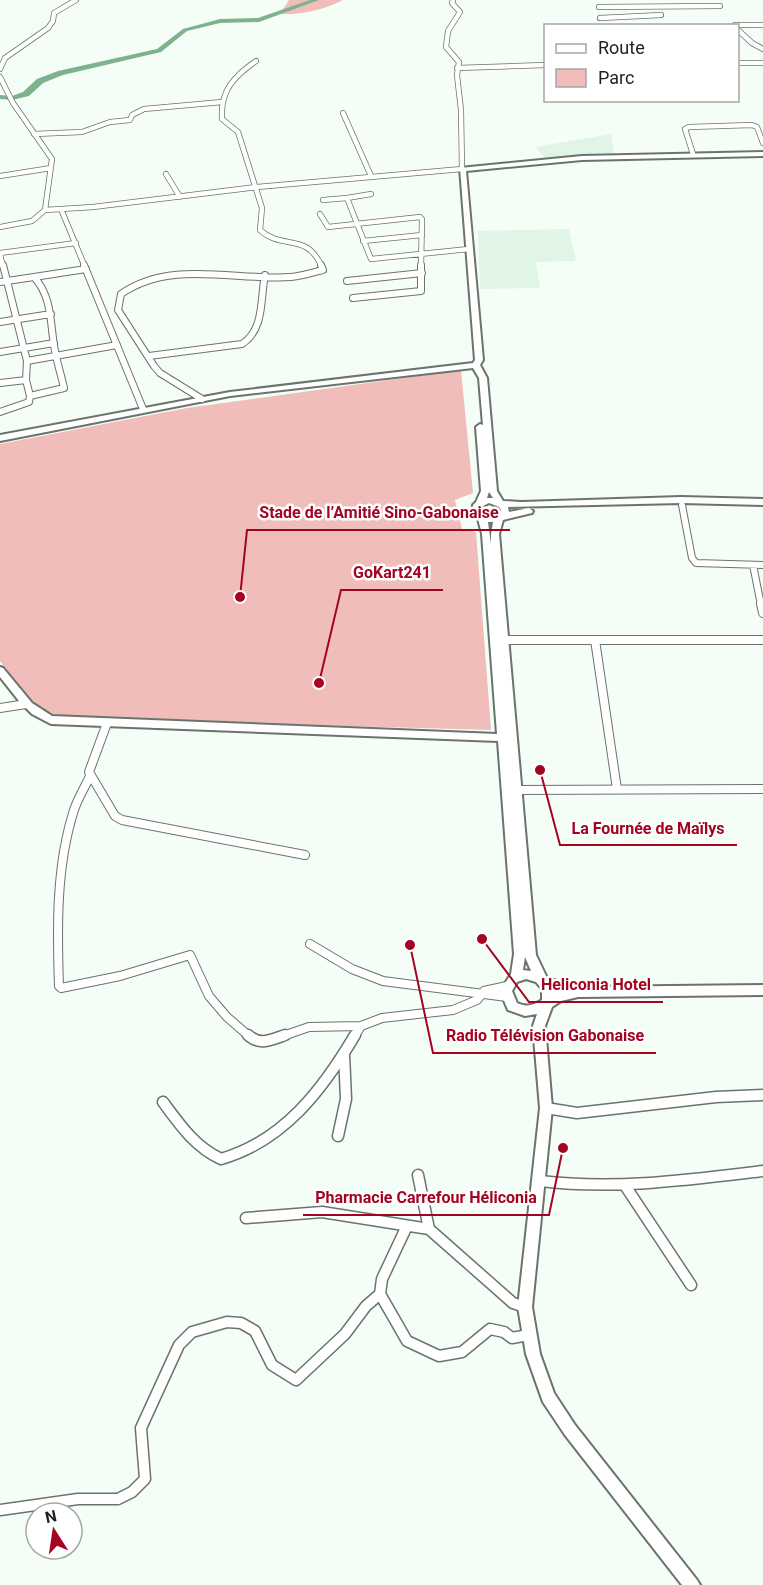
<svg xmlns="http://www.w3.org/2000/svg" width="763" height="1585" font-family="Roboto,sans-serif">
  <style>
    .built { fill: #e1f5e7 }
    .green { fill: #f1bdba }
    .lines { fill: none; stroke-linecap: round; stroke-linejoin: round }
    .river { fill: #7eb28f; fill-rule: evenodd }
    .street-far3-casing { stroke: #69746c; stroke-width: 6 }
    .street-far2-casing { stroke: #69746c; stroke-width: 8 }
    .street-far1-casing { stroke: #69746c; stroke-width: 10 }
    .street-casing { stroke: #69746c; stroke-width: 13 }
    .secondary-casing { stroke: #69746c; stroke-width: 4 }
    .street-far3 { stroke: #fff; stroke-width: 4.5 }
    .street-far2 { stroke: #fff; stroke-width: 6 }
    .street-far1 { stroke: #fff; stroke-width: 8 }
    .street { stroke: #fff; stroke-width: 10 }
    .secondary { fill: #fff; fill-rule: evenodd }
    .leader { fill: none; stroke: #a20422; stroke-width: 2 }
    .callout-dot { fill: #a20422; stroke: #fff; stroke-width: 2 }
    .callout-label { font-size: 16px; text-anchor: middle; font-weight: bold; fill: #a20422; stroke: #fff; stroke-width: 5; stroke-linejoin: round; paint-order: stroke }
  </style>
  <rect width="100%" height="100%" fill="#f4fef7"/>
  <path class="built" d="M 611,134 L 614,154 L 545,159 L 536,147 Z
    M 569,229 L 576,261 L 536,262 L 540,288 L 480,289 L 478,231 Z"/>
  <path class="green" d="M 289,0 L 343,0 C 324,10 301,15 280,14 Z
    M 461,370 L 473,493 L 455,500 L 462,529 L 476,532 L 491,730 L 57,718 L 43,713 L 32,705 L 0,661 L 0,444 L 187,408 Z"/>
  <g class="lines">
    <path class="river" d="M 310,0 L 319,0 L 259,22 L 220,23 L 187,31 L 161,52 L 63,75 L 43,83 L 29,96 L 12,100 L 0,99 L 0,95 L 12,96 L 23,92 L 37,79 L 58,71 L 157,49 L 183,29 L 220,19 L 258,18 Z"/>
    <defs>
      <path id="street-far3" d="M 599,7 L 720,6
        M 600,18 L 661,15
        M 735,25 L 763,25
        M 738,30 L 752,43 L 763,49
        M 256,61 C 234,76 220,91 222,119 L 238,132 L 262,208 L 260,230 C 283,251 306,231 322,267
        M 738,63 L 763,63
        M 457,68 L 546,65
        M 0,69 L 5,58 L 48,28 L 53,21 L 54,13 L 76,0
        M 0,77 L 13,103 L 52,159 L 45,210 L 93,207 L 257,187 L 462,169 L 461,110 L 457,75 L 459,62 L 446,47 L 448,31 L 460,12 L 452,3 L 453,0
        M 343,113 L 371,176
        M 34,134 L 82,132 L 110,122 L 130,120 L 132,115 L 144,109 L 222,102
        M 693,154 L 685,129 L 689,127 L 752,125 L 757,127 L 763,143
        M 166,174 L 180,197
        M 0,176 L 51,168
        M 371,194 L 347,198 L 371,259 L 469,249
        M 323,200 L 347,198
        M 61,209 L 85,267
        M 320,214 L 328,227 L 420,217 L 422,219 L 421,267
        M 0,227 L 32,221 L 45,210
        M 363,241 L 422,235
        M 0,253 L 76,243
        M 0,254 L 3,267"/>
      <path id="street-far2" d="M 84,265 L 143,409
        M 34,277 L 86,269
        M 347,281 L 422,273
        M 0,282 L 34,277 C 52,297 50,321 54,345 C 56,360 61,374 64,388 L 30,396
        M 353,298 L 421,291 L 421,265
        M 0,322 L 51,314
        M 0,352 L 54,343
        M 149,356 L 242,344 C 265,329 260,299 265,275
        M 27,361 L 117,345
        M 0,383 L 26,380
        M 202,399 L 160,373 L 154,366 L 118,310 L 121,294 C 171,259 235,281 291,277 C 302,276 312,273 323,270 L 321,265
        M 0,412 L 29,402 L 30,396 L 26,380 L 27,361 L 3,265
        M 682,505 L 692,558 L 696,563 L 763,565
        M 753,565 L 761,605"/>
      <path id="street-far1" d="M 761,604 L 763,613
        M 504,640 L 763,640
        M 595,640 L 617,789
        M 0,708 L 26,704
        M 107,723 L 89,772 L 115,816 L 122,820 L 305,855
        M 90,776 C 85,787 78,798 74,810 C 56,866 57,927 59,986 L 61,988 L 120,976 L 190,955 L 209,996 L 227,1017 L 250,1037
        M 516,790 L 763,789
        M 310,944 L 352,969 L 383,981 L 507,997
        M 280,1037 L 309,1027 L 361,1026 L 382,1018 L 453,1010 L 477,1000 L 484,991 L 507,986
        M 354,1037 L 361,1026"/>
      <path id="street" d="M 248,1035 C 260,1046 271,1040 285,1035
        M 163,1102 C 180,1125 195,1147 221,1159 C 284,1141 323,1089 355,1035
        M 546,1108 L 577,1113 L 716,1097 L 763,1095
        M 338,1136 L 346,1099 L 344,1054
        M 418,1175 L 429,1229 L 513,1303 L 525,1307
        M 540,1181 C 615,1190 688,1180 763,1171
        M 626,1187 L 691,1285
        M 246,1218 L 322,1212 L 429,1229
        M 380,1294 L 407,1341 L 439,1356 L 462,1352 L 490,1329 L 504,1332 L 512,1338 L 528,1335
        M 0,1510 L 78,1499 L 118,1499 L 132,1492 L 145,1479 L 141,1428 L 179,1345 L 192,1332 L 227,1322 L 241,1323 L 255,1331 L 272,1365 L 296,1380 L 345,1334 L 366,1306 L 380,1294 L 382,1279 L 406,1228"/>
      <path id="secondary" d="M 763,152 L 763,156 L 582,160 L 466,171 L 483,360 L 480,365 L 487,378 L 497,491 L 503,501 L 522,502 L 681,497 L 763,499 L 763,505 L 681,503 L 508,507 L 509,512 L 529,508 L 533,511 L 532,513 L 503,520 L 499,534 L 536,955 L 547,978 L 578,987 L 763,985 L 763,995 L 578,997 L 561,1001 L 552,1007 L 545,1026 L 552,1108 L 532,1307 L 540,1354 L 554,1393 L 575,1425 L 697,1580 L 700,1585 L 682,1585 L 565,1435 L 543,1402 L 526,1354 L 518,1307 L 540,1108 L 533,1026 L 537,1014 L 525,1016 L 508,1010 L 500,991 L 511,974 L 514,954 L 498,741 L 51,724 L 32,714 L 19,701 L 0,677 L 0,667 L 3,668 L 32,703 L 52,716 L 497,734 L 482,534 L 478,519 L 472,513 L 473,505 L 476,502 L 481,491 L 476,427 L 480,424 L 483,425 L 479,378 L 473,368 L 230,396 L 0,441 L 0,435 L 230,392 L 473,363 L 475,360 L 460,168 L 582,156 ZM 489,492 L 493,498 L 487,498 ZM 489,503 L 499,507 L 501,510 L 499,514 L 489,517 L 481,512 L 481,507 ZM 488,522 L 493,522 L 491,534 L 491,544 ZM 525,957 L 531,971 L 523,970 ZM 526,979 L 536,982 L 542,989 L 542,1000 C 533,1006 526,1007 517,1003 L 512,991 L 517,982 Z"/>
    </defs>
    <use href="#street-far3" class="street-far3-casing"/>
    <use href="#street-far2" class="street-far2-casing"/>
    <use href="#street-far1" class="street-far1-casing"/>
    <use href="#street" class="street-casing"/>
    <use href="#secondary" class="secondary-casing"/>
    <use href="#street-far3" class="street-far3"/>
    <use href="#street-far2" class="street-far2"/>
    <use href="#street-far1" class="street-far1"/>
    <use href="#street" class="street"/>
    <use href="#secondary" class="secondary"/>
  </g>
  <path class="leader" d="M240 597L247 530H510M319 683L341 590H443M540 770L560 845H737M482 939L529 1002H663M410 945L433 1053H656M563 1148L549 1215H303"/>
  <g class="callout-dot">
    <circle cx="240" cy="597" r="6"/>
    <circle cx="319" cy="683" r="6"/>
    <circle cx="540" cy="770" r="6"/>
    <circle cx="482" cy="939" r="6"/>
    <circle cx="410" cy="945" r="6"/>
    <circle cx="563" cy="1148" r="6"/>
  </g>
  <g class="callout-label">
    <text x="379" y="518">Stade de l’Amitié Sino-Gabonaise</text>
    <text x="392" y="578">GoKart241</text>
    <text x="648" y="834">La Fournée de Maïlys</text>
    <text x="596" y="990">Heliconia Hotel</text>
    <text x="545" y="1041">Radio Télévision Gabonaise</text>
    <text x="426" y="1203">Pharmacie Carrefour Héliconia</text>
  </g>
  <rect x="544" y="24" width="195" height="78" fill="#ffffff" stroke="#a5a6a5" stroke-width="1.5"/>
  <rect x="556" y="44" width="30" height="9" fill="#ffffff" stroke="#a5a6a5" stroke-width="1.5"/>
  <text x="598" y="54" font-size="18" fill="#1d211e">Route</text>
  <rect x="556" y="69" width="30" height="18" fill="#f1bdba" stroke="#a5a6a5" stroke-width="1.5"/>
  <text x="598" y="84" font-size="18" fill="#1d211e">Parc</text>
  <g transform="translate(54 1531) rotate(348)"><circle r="28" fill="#ffffff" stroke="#a5a6a5" stroke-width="1.5"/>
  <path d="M0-4.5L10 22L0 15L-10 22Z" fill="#a20422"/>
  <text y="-9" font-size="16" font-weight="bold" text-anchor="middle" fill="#1d211e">N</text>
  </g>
</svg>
